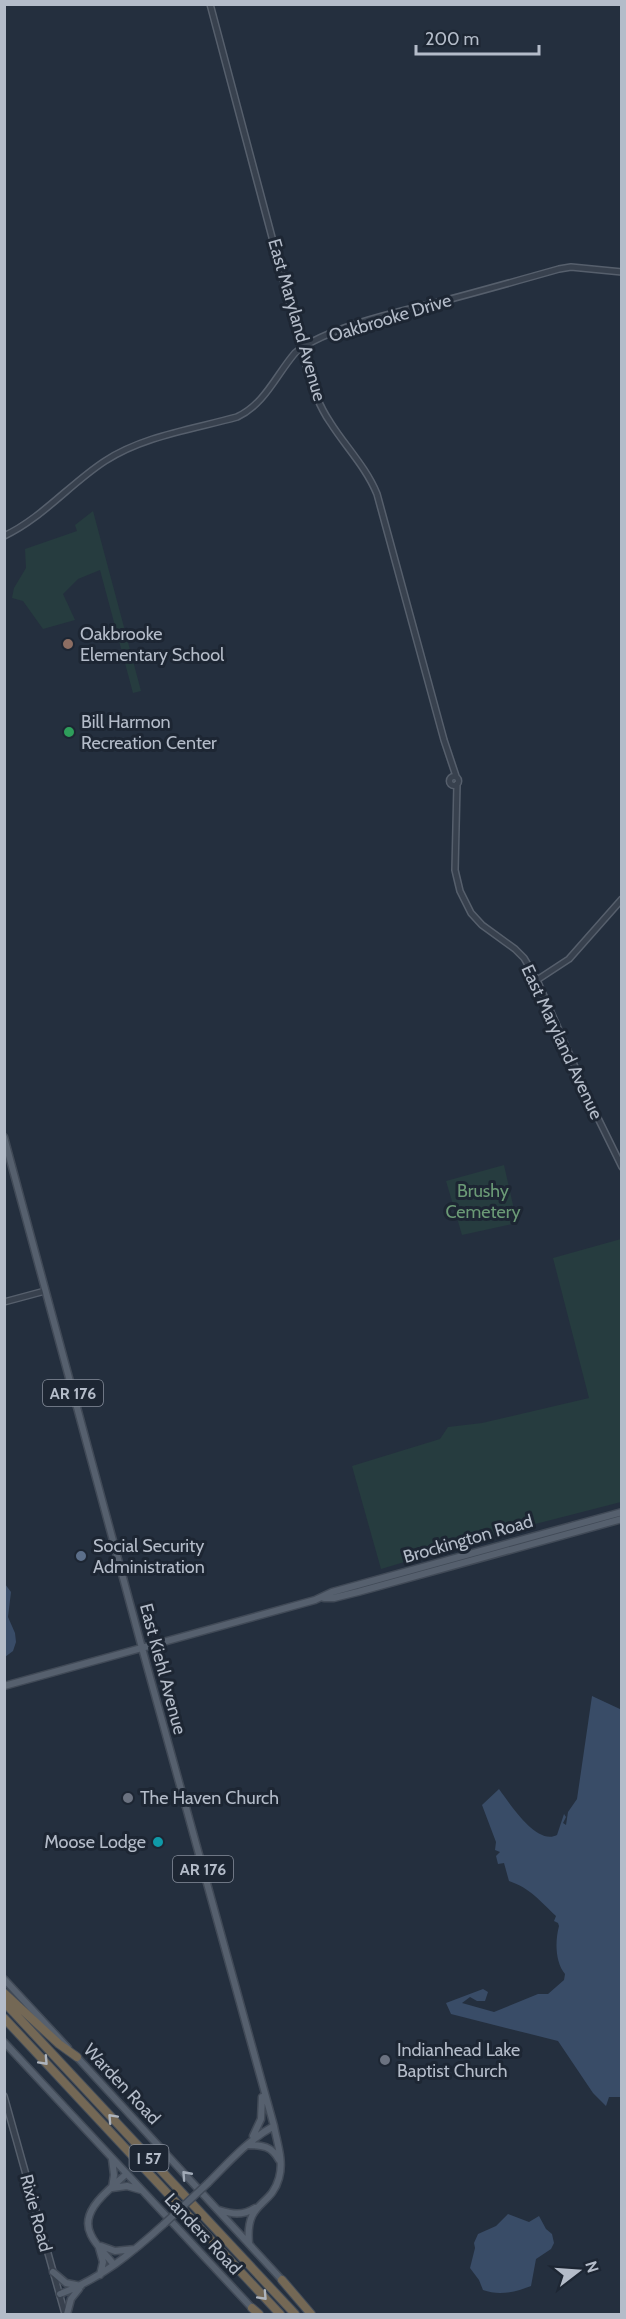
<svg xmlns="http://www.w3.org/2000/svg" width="626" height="2319" font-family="Cabin,sans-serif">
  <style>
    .green { fill: #263c3f }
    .water { fill: #394c67 }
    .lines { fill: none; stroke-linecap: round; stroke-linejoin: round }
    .minor-casing { stroke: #565f6c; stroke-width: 8 }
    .major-casing { stroke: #414a57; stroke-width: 9 }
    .highway-casing { stroke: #434c59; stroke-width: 10 }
    .minor { stroke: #38414e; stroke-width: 5 }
    .major { stroke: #56606e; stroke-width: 6 }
    .highway { stroke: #746855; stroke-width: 8 }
    .major-bridge-casing { stroke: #414a57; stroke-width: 9; stroke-linecap: butt }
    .major-bridge { stroke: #56606e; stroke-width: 6 }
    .oneway { stroke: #aeb4bd }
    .oneway2 { stroke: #a1aab7 }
    .education-dot { fill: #8d6e63; stroke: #1d2633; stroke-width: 2 }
    .leisure-dot { fill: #2e9e5b; stroke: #1d2633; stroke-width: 2 }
    .service-dot { fill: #5c6f8a; stroke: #1d2633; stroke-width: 2 }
    .worship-dot { fill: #6b7280; stroke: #1d2633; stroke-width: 2 }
    .culture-dot { fill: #0f9aa8; stroke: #1d2633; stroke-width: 2 }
    .labels { text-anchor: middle; stroke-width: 6; stroke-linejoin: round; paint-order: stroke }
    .shield { fill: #1d2633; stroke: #878f9c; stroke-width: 1.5 }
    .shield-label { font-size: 16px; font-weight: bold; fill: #b4bcc9 }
    .street-label { font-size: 18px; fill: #b4bcc9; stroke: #1d2633 }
    .poi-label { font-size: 18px; fill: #b4bcc9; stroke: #1d2633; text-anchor: start }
    .park-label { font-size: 18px; fill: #6b9a76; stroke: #1d2633 }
  </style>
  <rect width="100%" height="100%" fill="#242f3e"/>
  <path class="green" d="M 93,511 L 141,691 L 133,693 L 100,570 L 78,579 L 63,594 L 75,620 L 43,629 L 23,601 L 12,598 L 14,588 L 26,568 L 25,549 L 77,531 L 75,525 Z
    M 504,1165 L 517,1223 L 462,1235 L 446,1181 Z
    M 621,1239 L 621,1502 L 512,1530 L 381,1569 L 352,1466 L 440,1439 L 448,1427 L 482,1423 L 589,1398 L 553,1258 Z"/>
  <path class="water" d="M 5,1584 L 11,1592 L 8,1617 L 15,1633 L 16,1642 L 13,1651 L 5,1657 Z
    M 592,1696 L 622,1710 L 622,2097 L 609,2097 L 606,2106 L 593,2093 L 558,2041 L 451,2014 L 446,2003 L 483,1989 L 488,1992 L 485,2001 L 477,2001 L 470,1997 L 462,2003 L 494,2012 L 538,1994 L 548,1994 L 564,1980 L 565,1974 C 555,1962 555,1941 559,1926 L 558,1923 L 554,1921 L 556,1916 C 540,1901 530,1888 509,1881 L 504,1863 L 498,1864 L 496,1856 L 500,1852 L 495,1850 L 496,1842 L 482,1805 L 499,1789 C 510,1804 537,1846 557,1835 L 564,1814 L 566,1817 L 563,1823 L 566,1825 L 568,1812 L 577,1799 Z
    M 508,2214 L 529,2222 L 539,2216 L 546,2229 L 552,2234 L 554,2243 L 551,2249 L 536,2259 L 531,2286 C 516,2292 499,2296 483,2290 L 479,2280 L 470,2268 L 475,2248 L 474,2243 L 478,2234 L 496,2226 Z"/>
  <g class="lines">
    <defs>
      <path id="minor" d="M 210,4 L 307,369 C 313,388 319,406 330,422 C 345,446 366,467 377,494 L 444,740 L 456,776
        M 4,536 C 41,519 71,483 105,461 C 143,436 194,429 237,417 C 265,404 276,375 295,353 C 324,328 404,310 443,301 C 481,291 520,280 559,269 L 571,267 L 622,272
        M449.5 781a4.5 4.5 0 1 1 9 0a4.5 4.5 0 1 1-9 0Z
        M 457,784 L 455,870 L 460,891 L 471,913 L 482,925 L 515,949 L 524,958 L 537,980 L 593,1108 L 622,1167
        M 537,980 L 569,959 L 622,899
        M 4,1302 L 45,1291
        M 4,2096 L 65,2314"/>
      <path id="major" d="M 4,1137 L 142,1648 L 274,2126 C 277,2143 284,2161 279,2178 C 271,2208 245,2200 249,2243
        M 324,1598 L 334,1598 L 358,1592 L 622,1519
        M 4,1686 L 315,1600 L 332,1592 L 622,1512
        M 4,1979 L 68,2048
        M 4,2042 L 252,2308
        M 75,2055 L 282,2280
        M 253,2136 L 261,2119 L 262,2097
        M 248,2145 C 262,2145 272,2146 279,2160
        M 112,2159 L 114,2175 L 112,2188 L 127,2186 L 141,2190
        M 208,2183 C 228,2163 248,2140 274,2126
        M 219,2210 C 232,2214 242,2216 255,2208
        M 101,2246 L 115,2251 L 135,2249
        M 99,2248 L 103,2262 L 100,2275
        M 114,2265 C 107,2255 96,2246 91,2235 C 78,2210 112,2188 126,2174
        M 53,2272 L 66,2283 L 81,2286
        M 60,2294 C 100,2279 132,2253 164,2224
        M 67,2314 L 71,2299 L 79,2289"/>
      <path id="highway" d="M 4,1993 L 59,2044 L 77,2057
        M 4,2002 L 295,2314
        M 4,2018 L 280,2314
        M 282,2280 L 311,2314
        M 252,2308 L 259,2314"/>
    </defs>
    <use href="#minor" class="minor-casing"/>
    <use href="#major" class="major-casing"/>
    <use href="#highway" class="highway-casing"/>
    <use href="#minor" class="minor"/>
    <use href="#major" class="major"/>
    <use href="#highway" class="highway"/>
    <defs>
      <path id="major-bridge" d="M 164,2224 L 208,2183"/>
    </defs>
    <use href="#major-bridge" class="major-bridge-casing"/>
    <use href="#major-bridge" class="major-bridge"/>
  </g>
  <defs><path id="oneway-chevron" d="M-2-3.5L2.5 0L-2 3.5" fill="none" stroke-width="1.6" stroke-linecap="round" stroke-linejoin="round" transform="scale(1.5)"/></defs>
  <g class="oneway">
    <use href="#oneway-chevron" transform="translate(44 2061) rotate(47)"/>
    <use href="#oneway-chevron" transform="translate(112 2118) rotate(-133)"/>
    <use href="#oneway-chevron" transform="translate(263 2296) rotate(47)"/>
  </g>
  <use class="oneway2" href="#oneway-chevron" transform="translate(186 2175) rotate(-132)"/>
  <circle class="education-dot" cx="68" cy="644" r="6"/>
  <circle class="leisure-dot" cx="69" cy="732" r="6"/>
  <circle class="service-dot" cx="81" cy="1556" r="6"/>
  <g class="worship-dot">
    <circle cx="128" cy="1798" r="6"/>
    <circle cx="385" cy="2060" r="6"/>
  </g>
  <circle class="culture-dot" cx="158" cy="1842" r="6"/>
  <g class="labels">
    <g class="shield">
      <rect x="43" y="1380" width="60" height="26" rx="4.5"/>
      <rect x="173" y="1856" width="60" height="26" rx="4.5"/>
      <rect x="129.5" y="2145" width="39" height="26" rx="4.5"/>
    </g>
    <g class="shield-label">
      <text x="73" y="1399">AR 176</text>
      <text x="203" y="1875">AR 176</text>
      <text x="149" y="2164">I 57</text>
    </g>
    <g class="street-label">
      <text transform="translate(390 318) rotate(-17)" y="6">Oakbrooke Drive</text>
      <text transform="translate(297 320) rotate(74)" y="6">East Maryland Avenue</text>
      <text transform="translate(562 1042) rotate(65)" y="6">East Maryland Avenue</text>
      <text transform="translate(468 1539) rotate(-16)" y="6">Brockington Road</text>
      <text transform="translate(163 1669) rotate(75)" y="6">East Kiehl Avenue</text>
      <text transform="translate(122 2084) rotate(47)" y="6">Warden Road</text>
      <text transform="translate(36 2213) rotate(75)" y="6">Rixie Road</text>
      <text transform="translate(203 2234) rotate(47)" y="6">Landers Road</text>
    </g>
    <g class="poi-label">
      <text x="80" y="640">Oakbrooke<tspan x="80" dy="21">Elementary School</tspan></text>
      <text x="81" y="728">Bill Harmon<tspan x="81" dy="21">Recreation Center</tspan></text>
      <text x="93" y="1552">Social Security<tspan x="93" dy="21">Administration</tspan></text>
      <text x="140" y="1804">The Haven Church</text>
      <text x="146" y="1848" text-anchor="end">Moose Lodge</text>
      <text x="397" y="2056">Indianhead Lake<tspan x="397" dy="21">Baptist Church</tspan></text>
    </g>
    <g class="park-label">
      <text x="483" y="1197">Brushy<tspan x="483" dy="21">Cemetery</tspan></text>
    </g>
  </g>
  <rect width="626" height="2319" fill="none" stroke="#b4bcc9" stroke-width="12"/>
  <g transform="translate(578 2271) rotate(73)" stroke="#1d2633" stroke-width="4.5" paint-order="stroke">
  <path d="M0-4.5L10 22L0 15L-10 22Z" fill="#b4bcc9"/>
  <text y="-9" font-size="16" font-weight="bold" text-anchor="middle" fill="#b4bcc9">N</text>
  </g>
  <path d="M416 45v9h123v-9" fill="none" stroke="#b4bcc9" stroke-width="3"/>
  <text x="425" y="45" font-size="18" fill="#b4bcc9" stroke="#1d2633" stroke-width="4.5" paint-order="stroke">200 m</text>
</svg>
